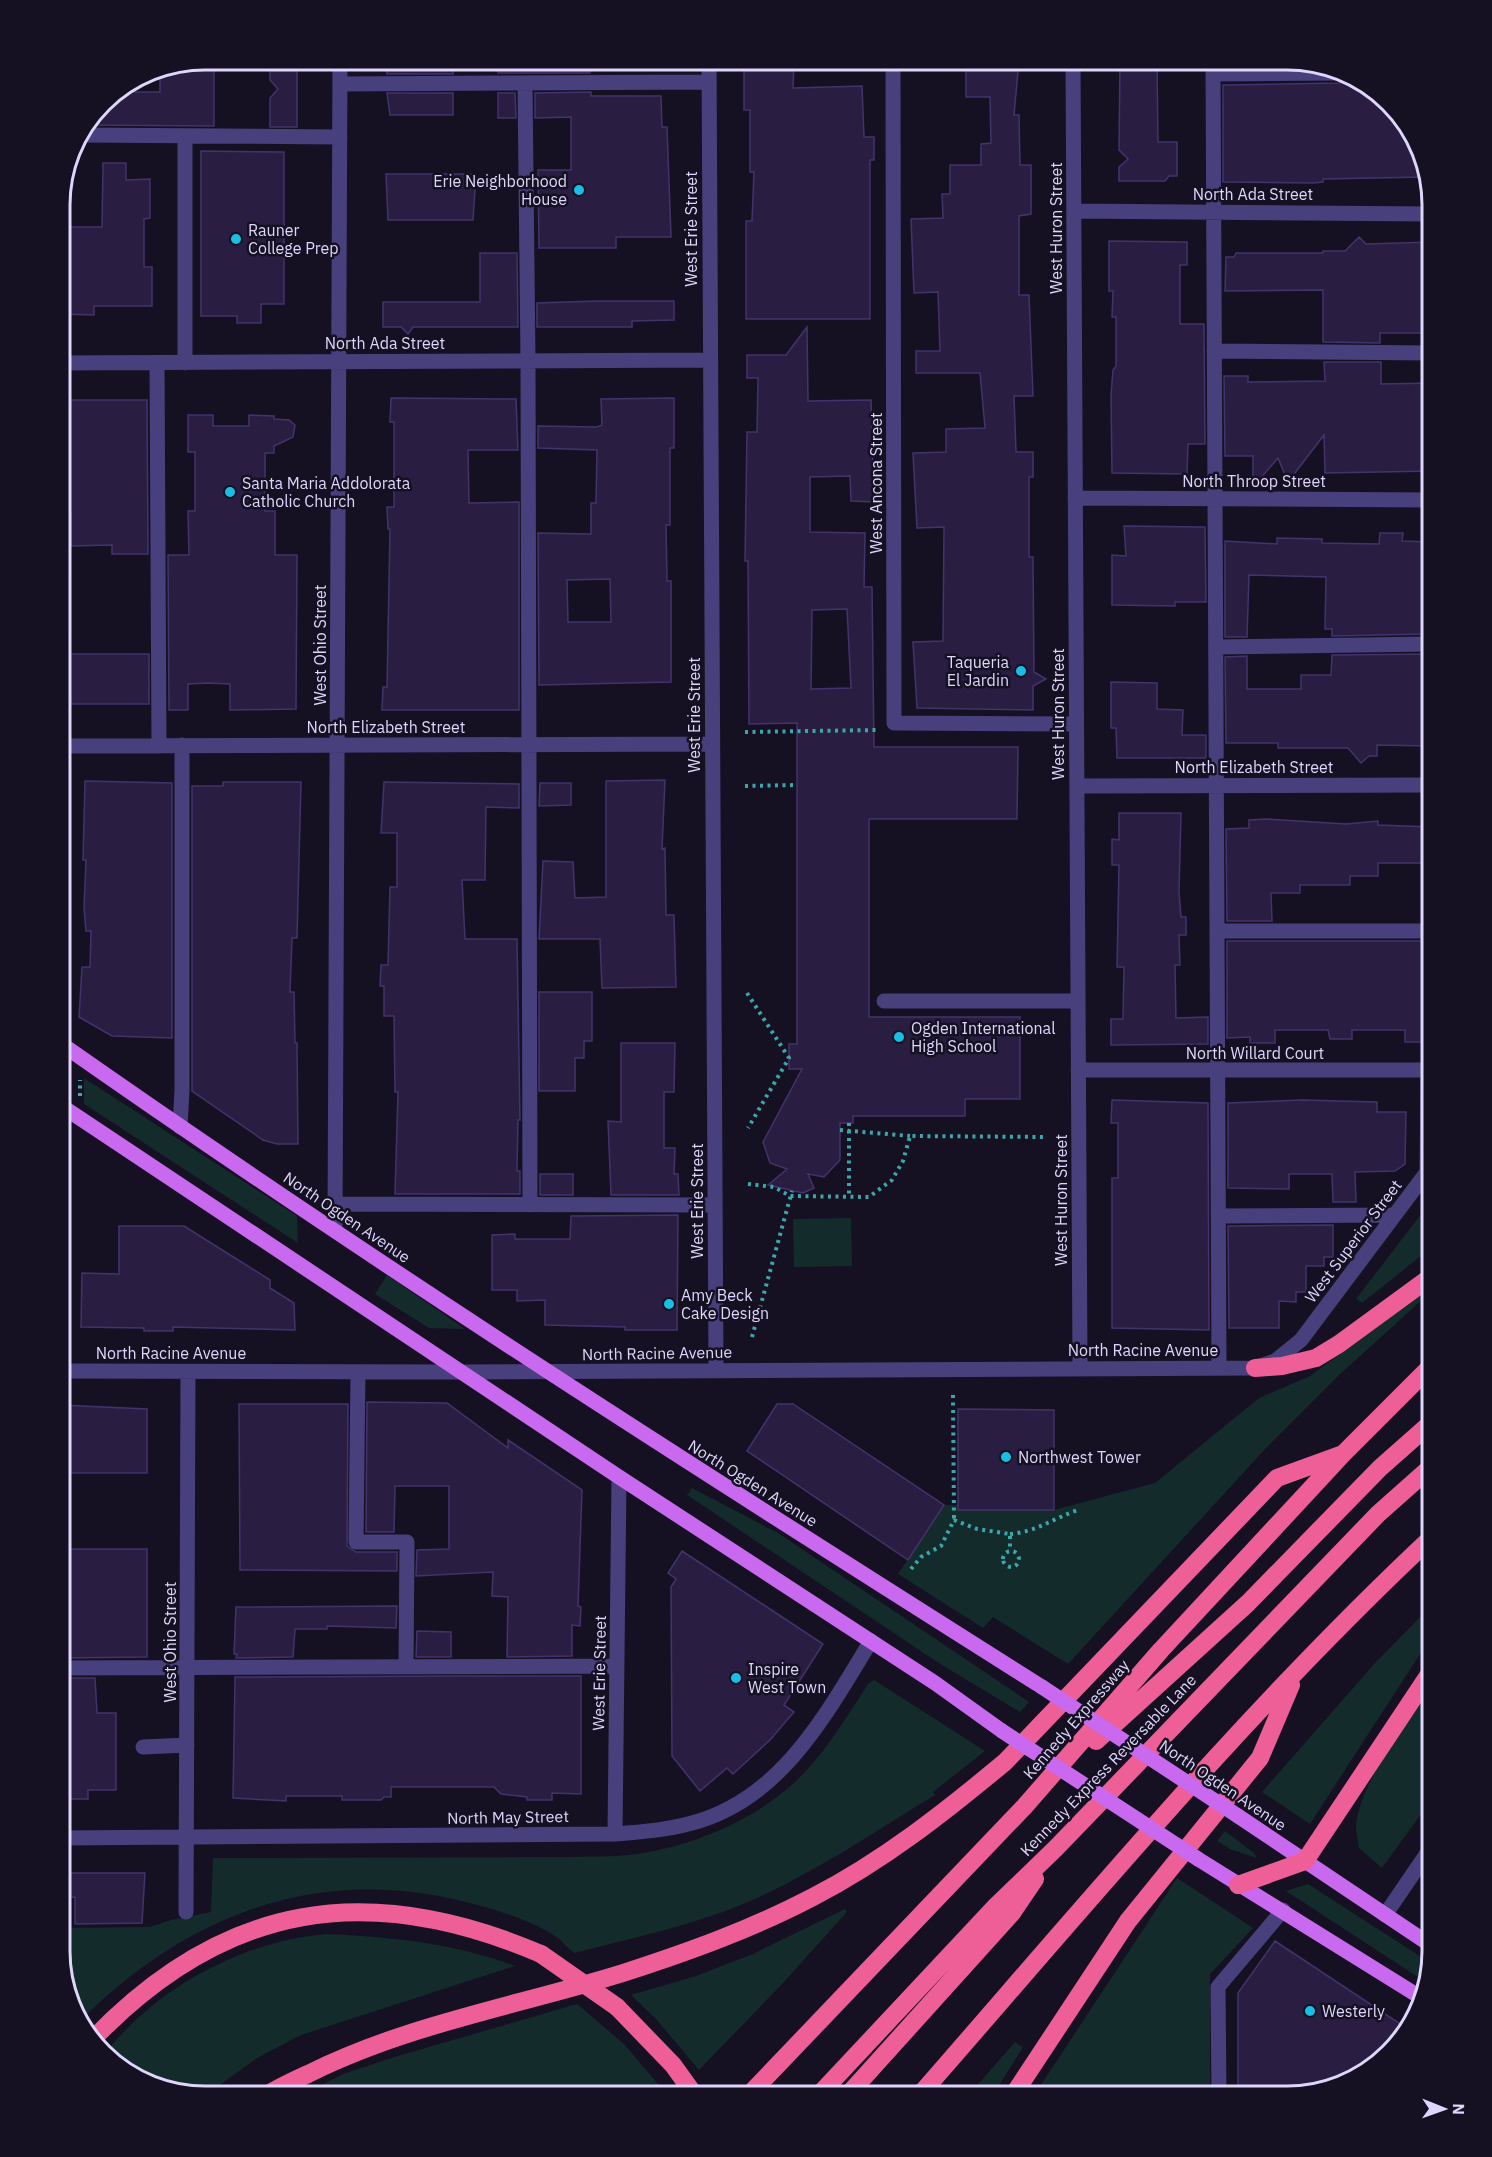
<svg xmlns="http://www.w3.org/2000/svg" width="1492" height="2157" font-family="'IBM Plex Sans',sans-serif">
  <style>
    .green { fill: #142b2c }
    .building { fill: #291e42; stroke: #43336b; stroke-width: 1.5; fill-rule: evenodd }
    .lines { fill: none; stroke-linecap: round; stroke-linejoin: round }
    .path { stroke: #3ba7aa; stroke-width: 4; stroke-dasharray: 3 4.5; stroke-linecap: butt }
    .minor { stroke: #48407d; stroke-width: 15 }
    .major { stroke: #c969ef; stroke-width: 15 }
    .highway { stroke: #ee5e97; stroke-width: 18 }
    .major-bridge { stroke: #c969ef; stroke-width: 15 }
    .highway-bridge { stroke: #ee5e97; stroke-width: 18 }
    .poi-dot { fill: #18bfe5; stroke: #151122; stroke-width: 2 }
    .labels { text-anchor: middle; stroke-width: 5; stroke-linejoin: round; paint-order: stroke }
    .poi-label { font-size: 16px; fill: #ded6fb; stroke: #151122; text-anchor: start }
    .street-label { font-size: 16px; fill: #ded6fb; stroke: #151122 }
    .rim { fill: none; stroke: #ded6fb; stroke-width: 3 }
  </style>
  <rect width="100%" height="100%" fill="#151122"/>
  <path class="green" d="M 84,1078 L 297,1216 L 298,1243 L 84,1104 Z
    M 1432,1200 L 1432,1247 L 1362,1303 L 1356,1299 Z
    M 851,1218 L 852,1266 L 794,1267 L 793,1219 Z
    M 387,1275 L 465,1329 L 429,1328 L 375,1294 Z
    M 1421,1295 L 1424,1298 L 1338,1376 L 1266,1448 L 1068,1664 L 993,1617 L 983,1628 L 898,1574 L 944,1505 L 958,1505 L 959,1510 L 1054,1510 L 1155,1483 L 1259,1398 L 1310,1376 Z
    M 692,1488 L 778,1533 L 1029,1702 L 1020,1712 L 937,1662 L 687,1495 Z
    M 1432,1605 L 1432,1642 L 1426,1652 L 1422,1651 L 1310,1824 L 1262,1792 L 1375,1663 Z
    M 874,1680 L 985,1751 L 933,1792 L 935,1795 C 866,1837 788,1891 711,1916 C 666,1931 620,1941 575,1953 C 566,1948 562,1940 555,1936 C 528,1918 484,1906 453,1899 C 307,1867 182,1919 79,2022 L 60,1951 L 60,1928 L 150,1927 L 171,1920 L 211,1912 L 213,1858 L 574,1857 C 592,1856 611,1857 629,1855 C 687,1848 750,1823 794,1783 C 824,1755 846,1718 868,1684 Z
    M 1432,1689 L 1432,1799 L 1382,1868 L 1359,1848 C 1358,1841 1356,1833 1356,1825 C 1361,1779 1406,1726 1432,1689 Z
    M 1225,1831 L 1254,1853 L 1257,1858 L 1230,1849 L 1217,1841 Z
    M 1177,1878 L 1253,1928 L 1210,1974 L 1210,2097 L 1033,2097 Z
    M 1308,1884 L 1429,1962 L 1424,1981 L 1286,1891 Z
    M 845,1909 L 847,1912 L 783,1983 L 699,2070 L 656,2019 L 631,1995 L 696,1976 L 753,1954 Z
    M 326,1934 C 392,1937 453,1943 515,1966 L 301,2035 L 257,2058 L 203,2097 L 125,2073 L 106,2052 C 158,1987 243,1941 326,1934 Z
    M 577,2004 L 624,2044 L 669,2097 L 298,2097 L 343,2074 L 391,2058 Z
    M 1015,2042 L 1023,2047 L 992,2097 L 967,2097 Z"/>
  <path class="building" d="M 206,60 L 214,60 L 214,126 L 88,125 L 103,102 L 118,92 L 160,92 L 160,69 Z
    M 270,60 L 297,60 L 297,127 L 270,127 L 270,98 L 278,89 L 270,80 Z
    M 386,60 L 453,60 L 453,74 L 387,74 Z
    M 498,60 L 590,60 L 590,73 L 498,73 Z
    M 744,60 L 794,60 L 793,88 L 862,86 L 864,137 L 874,137 L 874,160 L 870,160 L 870,319 L 746,319 L 746,221 L 752,221 L 754,172 L 750,172 L 750,110 L 744,110 Z
    M 966,60 L 1019,60 L 1014,115 L 1019,115 L 1020,165 L 1031,165 L 1031,214 L 1019,216 L 1019,295 L 1029,295 L 1033,396 L 1014,396 L 1016,452 L 1033,452 L 1033,477 L 1029,477 L 1029,557 L 1033,557 L 1034,672 L 1046,679 L 1033,686 L 1033,710 L 917,708 L 913,642 L 943,641 L 944,527 L 917,528 L 913,453 L 946,452 L 946,429 L 985,428 L 980,373 L 916,373 L 916,351 L 940,351 L 938,292 L 914,293 L 911,219 L 943,218 L 942,194 L 950,194 L 950,165 L 981,165 L 981,144 L 991,143 L 990,97 L 966,97 Z
    M 1120,60 L 1157,60 L 1158,142 L 1177,142 L 1177,176 L 1169,176 L 1165,181 L 1119,181 L 1119,167 L 1128,159 L 1119,150 Z
    M 1223,60 L 1296,60 L 1306,64 L 1226,64 Z
    M 1348,76 L 1359,80 L 1413,133 L 1424,177 L 1323,179 L 1323,182 L 1313,183 L 1223,182 L 1223,85 L 1339,83 Z
    M 591,92 L 591,96 L 661,96 L 662,127 L 667,127 L 671,237 L 616,237 L 616,248 L 539,248 L 538,170 L 571,170 L 571,117 L 535,118 L 535,93 Z
    M 387,93 L 453,93 L 453,115 L 390,115 Z
    M 498,93 L 515,93 L 516,118 L 498,118 Z
    M 201,151 L 284,152 L 284,304 L 261,304 L 261,323 L 237,323 L 237,316 L 201,316 Z
    M 103,163 L 126,163 L 126,180 L 150,179 L 150,218 L 144,219 L 144,267 L 152,267 L 152,306 L 94,306 L 94,315 L 60,314 L 60,227 L 102,227 Z
    M 386,174 L 476,174 L 473,220 L 388,220 Z
    M 1359,237 L 1366,244 L 1432,242 L 1432,333 L 1380,333 L 1380,343 L 1323,342 L 1323,290 L 1225,291 L 1226,257 L 1234,257 L 1236,253 L 1323,253 L 1323,251 L 1345,251 Z
    M 1109,241 L 1187,242 L 1187,265 L 1180,265 L 1180,324 L 1204,324 L 1205,444 L 1188,444 L 1187,474 L 1112,473 L 1111,396 L 1113,370 L 1116,366 L 1116,317 L 1112,317 L 1113,291 L 1109,291 Z
    M 480,253 L 517,253 L 518,327 L 413,327 L 408,334 L 401,327 L 383,327 L 383,302 L 480,302 Z
    M 597,301 L 674,301 L 674,320 L 632,321 L 632,327 L 537,327 L 537,303 Z
    M 807,327 L 808,401 L 871,400 L 874,502 L 851,501 L 850,476 L 810,477 L 810,532 L 865,533 L 864,587 L 872,587 L 874,747 L 1018,747 L 1017,819 L 869,819 L 869,1017 L 1020,1017 L 1020,1099 L 965,1099 L 965,1116 L 853,1116 L 853,1123 L 840,1123 L 840,1160 L 824,1177 L 808,1174 L 814,1188 L 803,1193 L 768,1185 L 787,1169 L 770,1163 L 763,1142 L 802,1069 L 789,1069 L 789,1044 L 797,1044 L 797,723 L 749,724 L 748,561 L 745,561 L 747,432 L 757,432 L 758,378 L 747,378 L 747,355 L 786,355 ZM 847,609 L 851,688 L 811,689 L 812,610 Z
    M 1324,362 L 1381,362 L 1381,384 L 1432,383 L 1432,471 L 1325,473 L 1324,435 L 1288,482 L 1278,458 L 1253,487 L 1253,456 L 1225,456 L 1224,376 L 1248,376 L 1248,382 L 1325,381 Z
    M 391,398 L 516,399 L 518,450 L 468,450 L 469,503 L 519,502 L 519,710 L 382,710 L 383,687 L 387,687 L 390,529 L 388,529 L 387,507 L 394,507 L 394,422 L 390,422 Z
    M 674,398 L 674,448 L 670,448 L 670,525 L 666,525 L 667,581 L 671,581 L 671,682 L 539,685 L 538,533 L 591,534 L 591,503 L 596,503 L 597,450 L 538,448 L 538,426 L 597,427 L 602,425 L 601,399 ZM 610,579 L 611,622 L 568,622 L 567,580 Z
    M 60,400 L 147,400 L 148,554 L 112,554 L 112,545 L 71,546 L 71,513 L 64,506 L 64,464 L 60,464 Z
    M 188,415 L 213,415 L 213,426 L 249,426 L 249,415 L 274,416 L 274,419 L 289,420 L 295,425 L 293,437 L 274,446 L 274,453 L 265,453 L 265,511 L 275,511 L 275,555 L 297,555 L 296,709 L 230,710 L 230,684 L 208,683 L 188,684 L 188,710 L 169,710 L 168,555 L 189,555 L 188,511 L 195,511 L 195,452 L 188,452 Z
    M 1124,526 L 1205,527 L 1206,602 L 1175,602 L 1175,606 L 1112,605 L 1112,555 L 1126,556 Z
    M 1380,533 L 1403,533 L 1402,541 L 1432,542 L 1432,583 L 1429,583 L 1427,634 L 1332,636 L 1332,629 L 1325,629 L 1326,577 L 1249,575 L 1247,637 L 1225,637 L 1225,541 L 1277,544 L 1277,538 L 1322,539 L 1322,543 L 1379,544 Z
    M 60,654 L 149,654 L 149,704 L 60,704 Z
    M 1432,654 L 1430,746 L 1377,745 L 1377,756 L 1369,756 L 1361,763 L 1348,748 L 1278,748 L 1278,743 L 1226,743 L 1225,657 L 1247,656 L 1247,689 L 1301,689 L 1301,675 L 1331,675 L 1332,655 Z
    M 1111,682 L 1157,683 L 1157,709 L 1183,710 L 1182,735 L 1206,735 L 1206,758 L 1117,758 L 1116,728 L 1111,728 Z
    M 665,780 L 662,849 L 665,848 L 666,915 L 674,915 L 676,987 L 602,988 L 600,939 L 539,939 L 543,861 L 573,862 L 575,898 L 606,897 L 606,781 Z
    M 85,781 L 172,783 L 172,1038 L 112,1036 L 79,1017 L 82,967 L 90,967 L 91,931 L 86,931 L 84,908 L 86,860 L 83,860 Z
    M 223,782 L 301,782 L 297,938 L 292,938 L 290,992 L 294,992 L 295,1043 L 297,1043 L 298,1144 L 277,1144 L 263,1140 L 192,1091 L 192,786 L 223,786 Z
    M 384,782 L 519,784 L 519,808 L 486,807 L 485,880 L 462,880 L 465,939 L 517,939 L 520,1120 L 518,1120 L 517,1171 L 520,1171 L 520,1194 L 395,1194 L 398,1092 L 395,1092 L 394,1016 L 384,1016 L 384,986 L 380,986 L 381,965 L 388,965 L 390,887 L 397,887 L 397,833 L 381,833 Z
    M 540,783 L 571,783 L 571,805 L 539,806 Z
    M 1119,813 L 1181,813 L 1179,892 L 1181,917 L 1186,917 L 1186,935 L 1179,935 L 1180,965 L 1175,965 L 1176,1018 L 1208,1017 L 1208,1044 L 1111,1045 L 1111,1019 L 1123,1019 L 1124,967 L 1117,967 L 1119,865 L 1112,865 L 1112,839 L 1119,840 Z
    M 1266,819 L 1346,824 L 1378,821 L 1378,825 L 1432,827 L 1432,863 L 1378,863 L 1378,876 L 1350,876 L 1350,885 L 1300,885 L 1300,893 L 1271,893 L 1272,921 L 1227,921 L 1226,829 L 1249,828 L 1249,820 Z
    M 1227,941 L 1428,941 L 1426,976 L 1430,976 L 1429,1042 L 1405,1042 L 1405,1030 L 1352,1030 L 1352,1039 L 1330,1039 L 1328,1030 L 1275,1030 L 1275,1043 L 1250,1043 L 1250,1037 L 1227,1038 Z
    M 539,992 L 592,992 L 592,1041 L 584,1041 L 584,1058 L 575,1058 L 575,1091 L 539,1091 Z
    M 621,1043 L 675,1043 L 674,1092 L 664,1092 L 664,1148 L 675,1148 L 674,1174 L 678,1174 L 679,1195 L 611,1195 L 608,1121 L 621,1122 Z
    M 1112,1100 L 1208,1103 L 1209,1330 L 1112,1328 L 1112,1178 L 1118,1178 L 1118,1123 L 1111,1123 Z
    M 1302,1100 L 1377,1102 L 1377,1112 L 1406,1112 L 1405,1164 L 1395,1171 L 1355,1172 L 1356,1202 L 1333,1202 L 1332,1174 L 1289,1174 L 1289,1189 L 1228,1188 L 1228,1103 Z
    M 540,1174 L 573,1174 L 573,1195 L 540,1195 Z
    M 678,1215 L 677,1330 L 625,1330 L 625,1327 L 545,1325 L 545,1300 L 517,1301 L 517,1290 L 492,1290 L 492,1235 L 515,1234 L 515,1239 L 570,1239 L 571,1216 Z
    M 1333,1225 L 1333,1257 L 1324,1257 L 1324,1266 L 1306,1266 L 1306,1292 L 1296,1292 L 1296,1302 L 1279,1301 L 1279,1328 L 1229,1328 L 1228,1226 Z
    M 119,1226 L 184,1226 L 270,1280 L 270,1288 L 294,1303 L 295,1330 L 173,1327 L 173,1331 L 144,1331 L 144,1328 L 81,1327 L 82,1273 L 119,1274 Z
    M 367,1402 L 447,1403 L 508,1448 L 508,1440 L 582,1490 L 578,1606 L 581,1607 L 580,1626 L 572,1625 L 572,1656 L 507,1657 L 508,1597 L 492,1596 L 493,1572 L 416,1576 L 417,1550 L 449,1549 L 449,1486 L 395,1486 L 394,1532 L 366,1532 Z
    M 239,1404 L 348,1404 L 347,1546 L 356,1552 L 397,1552 L 397,1571 L 240,1570 Z
    M 777,1404 L 793,1404 L 944,1505 L 908,1560 L 747,1451 Z
    M 60,1405 L 147,1409 L 147,1473 L 60,1473 Z
    M 958,1409 L 1054,1410 L 1054,1510 L 958,1510 Z
    M 60,1549 L 147,1549 L 147,1657 L 60,1658 Z
    M 682,1551 L 823,1644 L 784,1705 L 794,1712 L 770,1740 L 733,1774 L 727,1768 L 700,1791 L 672,1756 L 671,1587 L 676,1579 L 668,1573 Z
    M 397,1606 L 396,1628 L 327,1626 L 327,1629 L 295,1629 L 293,1657 L 236,1658 L 237,1654 L 234,1654 L 236,1607 Z
    M 417,1631 L 451,1632 L 451,1657 L 416,1657 Z
    M 451,1676 L 581,1676 L 581,1794 L 552,1793 L 552,1800 L 527,1800 L 527,1797 L 501,1794 L 494,1787 L 391,1787 L 391,1797 L 384,1797 L 381,1800 L 342,1800 L 342,1796 L 286,1796 L 286,1801 L 233,1798 L 235,1677 Z
    M 60,1678 L 95,1678 L 97,1713 L 116,1713 L 116,1790 L 88,1790 L 88,1799 L 60,1799 Z
    M 60,1873 L 145,1873 L 142,1923 L 75,1924 L 75,1897 L 60,1898 Z
    M 1275,1941 L 1408,2029 L 1359,2078 L 1287,2097 L 1238,2097 L 1238,1993 Z"/>
  <g class="lines">
    <path class="path" d="M 745,732 L 877,730
      M 745,786 L 797,785
      M 747,993 L 789,1058 L 748,1128
      M 80,1096 L 80,1080
      M 849,1123 L 849,1197
      M 840,1130 L 910,1136
      M 748,1184 L 774,1187 L 790,1196 L 869,1197 L 892,1180 L 903,1161 L 910,1136 L 1046,1137
      M 752,1337 L 792,1191
      M 953,1395 L 954,1520
      M 1010,1534 C 1036,1532 1054,1518 1078,1510
      M1003 1559a8 8 0 1 1 16 0a8 8 0 1 1-16 0Z
      M 911,1569 L 921,1557 L 941,1546 L 954,1520 L 977,1529 L 1010,1534 L 1010,1551"/>
    <path class="minor" d="M 709,60 L 716,1370
      M 893,60 L 894,723 L 1076,724
      M 1073,60 L 1080,1367
      M 1213,60 L 1219,1368
      M 1213,74 L 1339,73
      M 525,83 L 528,361 L 530,1205
      M 340,84 L 709,82
      M 81,135 L 340,137
      M 1074,211 L 1432,214
      M 1214,351 L 1432,353
      M 60,363 L 710,360
      M 157,363 L 159,746
      M 185,363 L 185,136
      M 1075,498 L 1432,500
      M 1216,647 L 1432,644
      M 60,746 L 712,744
      M 1077,786 L 1432,785
      M 1217,931 L 1432,931
      M 884,1001 L 1078,1001
      M 1078,1070 L 1432,1070
      M 180,1127 L 182,1090 L 182,745
      M 335,1204 L 715,1205
      M 1219,1216 L 1394,1215
      M 335,1230 L 340,60
      M 60,1371 L 463,1372 L 1255,1368 L 1275,1361 L 1301,1340 L 1427,1172 L 1428,1070
      M 358,1372 L 356,1542 L 407,1542 L 406,1667
      M 60,1668 L 617,1666
      M 143,1747 L 187,1745
      M 615,1834 L 619,1477
      M 60,1838 L 615,1834 C 641,1832 667,1830 692,1823 C 782,1799 826,1714 871,1641
      M 186,1912 L 188,1372
      M 1385,1915 L 1432,1846
      M 1219,2097 L 1218,1987 L 1283,1910"/>
    <path class="major" d="M 60,1043 C 381,1268 711,1478 1042,1687
      M 60,1105 L 619,1477 L 935,1683 L 1002,1731
      M 1238,1816 L 1432,1946
      M 1198,1859 L 1420,1997"/>
    <path class="highway" d="M 1255,1368 L 1282,1366 L 1316,1358 L 1339,1344 L 1432,1276
      M 1096,1741 L 1248,1603 L 1380,1468 L 1432,1422
      M 1238,1885 L 1305,1861 L 1432,1670
      M 617,2007 L 673,2065 L 696,2097
      M 93,2039 C 225,1902 368,1880 541,1954
      M 264,2097 C 277,2088 293,2081 308,2074 C 408,2024 517,2006 623,1973 C 688,1952 752,1929 813,1897 C 883,1861 945,1812 1005,1762 L 1277,1478 L 1343,1454
      M 747,2097 L 1025,1806 L 1161,1650 L 1343,1454 L 1432,1365
      M 817,2097 L 996,1906 L 1056,1848 L 1378,1514 L 1432,1466
      M 846,2097 L 1012,1913 L 1035,1879
      M 918,2097 C 1085,1906 1247,1710 1432,1537
      M 1012,2097 L 1128,1921 L 1260,1758 L 1291,1685"/>
    <path class="major-bridge" d="M 1042,1687 L 1238,1816
      M 1002,1731 L 1198,1859"/>
    <path class="highway-bridge" d="M 541,1954 L 617,2007"/>
  </g>
  <g class="poi-dot">
    <circle cx="579" cy="190" r="6"/>
    <circle cx="236" cy="239" r="6"/>
    <circle cx="230" cy="492" r="6"/>
    <circle cx="1021" cy="671" r="6"/>
    <circle cx="899" cy="1037" r="6"/>
    <circle cx="669" cy="1304" r="6"/>
    <circle cx="1006" cy="1457" r="6"/>
    <circle cx="736" cy="1678" r="6"/>
    <circle cx="1310" cy="2011" r="6"/>
  </g>
  <g class="labels">
    <g class="poi-label">
      <text x="567" y="187" text-anchor="end">Erie Neighborhood<tspan x="567" dy="18">House</tspan></text>
      <text x="248" y="236">Rauner<tspan x="248" dy="18">College Prep</tspan></text>
      <text x="242" y="489">Santa Maria Addolorata<tspan x="242" dy="18">Catholic Church</tspan></text>
      <text x="1009" y="668" text-anchor="end">Taqueria<tspan x="1009" dy="18">El Jardin</tspan></text>
      <text x="911" y="1034">Ogden International<tspan x="911" dy="18">High School</tspan></text>
      <text x="681" y="1301">Amy Beck<tspan x="681" dy="18">Cake Design</tspan></text>
      <text x="1018" y="1463">Northwest Tower</text>
      <text x="748" y="1675">Inspire<tspan x="748" dy="18">West Town</tspan></text>
      <text x="1322" y="2017">Westerly</text>
    </g>
    <g class="street-label">
      <text x="1253" y="200">North Ada Street</text>
      <text transform="translate(1056 228) rotate(-90)" y="6">West Huron Street</text>
      <text transform="translate(691 229) rotate(-90)" y="6">West Erie Street</text>
      <text x="385" y="349">North Ada Street</text>
      <text x="1254" y="487">North Throop Street</text>
      <text transform="translate(876 483) rotate(-90)" y="6">West Ancona Street</text>
      <text transform="translate(320 645) rotate(-90)" y="6">West Ohio Street</text>
      <text transform="translate(1058 714) rotate(-90)" y="6">West Huron Street</text>
      <text transform="translate(694 715) rotate(-90)" y="6">West Erie Street</text>
      <text x="386" y="733">North Elizabeth Street</text>
      <text x="1254" y="773">North Elizabeth Street</text>
      <text x="1255" y="1059">North Willard Court</text>
      <text transform="translate(1061 1200) rotate(-90)" y="6">West Huron Street</text>
      <text transform="translate(697 1201) rotate(-90)" y="6">West Erie Street</text>
      <text transform="translate(347 1217) rotate(34)" y="6">North Ogden Avenue</text>
      <text transform="translate(1353 1241) rotate(-53)" y="6">West Superior Street</text>
      <text x="1143" y="1356">North Racine Avenue</text>
      <text x="171" y="1359">North Racine Avenue</text>
      <text transform="translate(657 1353) rotate(-1)" y="6">North Racine Avenue</text>
      <text transform="translate(753 1483) rotate(32)" y="6">North Ogden Avenue</text>
      <text transform="translate(170 1642) rotate(-90)" y="6">West Ohio Street</text>
      <text transform="translate(599 1673) rotate(-89)" y="6">West Erie Street</text>
      <text transform="translate(1076 1719) rotate(-49)" y="6">Kennedy Expressway</text>
      <text transform="translate(1108 1765) rotate(-46)" y="6">Kennedy Express Reversable Lane</text>
      <text transform="translate(1223 1785) rotate(34)" y="6">North Ogden Avenue</text>
      <text transform="translate(508 1817) rotate(-1)" y="6">North May Street</text>
    </g>
  </g>
  <path d="M0 0H1492V2157H0ZM205 70H1287A135 135 0 0 1 1422 205V1951A135 135 0 0 1 1287 2086H205A135 135 0 0 1 70 1951V205A135 135 0 0 1 205 70Z" fill="#151122" fill-rule="evenodd"/>
  <path class="rim" d="M205 70H1287A135 135 0 0 1 1422 205V1951A135 135 0 0 1 1287 2086H205A135 135 0 0 1 70 1951V205A135 135 0 0 1 205 70Z"/>
  <g transform="translate(1444 2109) rotate(91)" stroke="#151122" stroke-width="4.5" paint-order="stroke">
  <path d="M0-4.5L10 22L0 15L-10 22Z" fill="#ded6fb"/>
  <text y="-9" font-size="16" font-weight="bold" text-anchor="middle" fill="#ded6fb">N</text>
  </g>
</svg>
